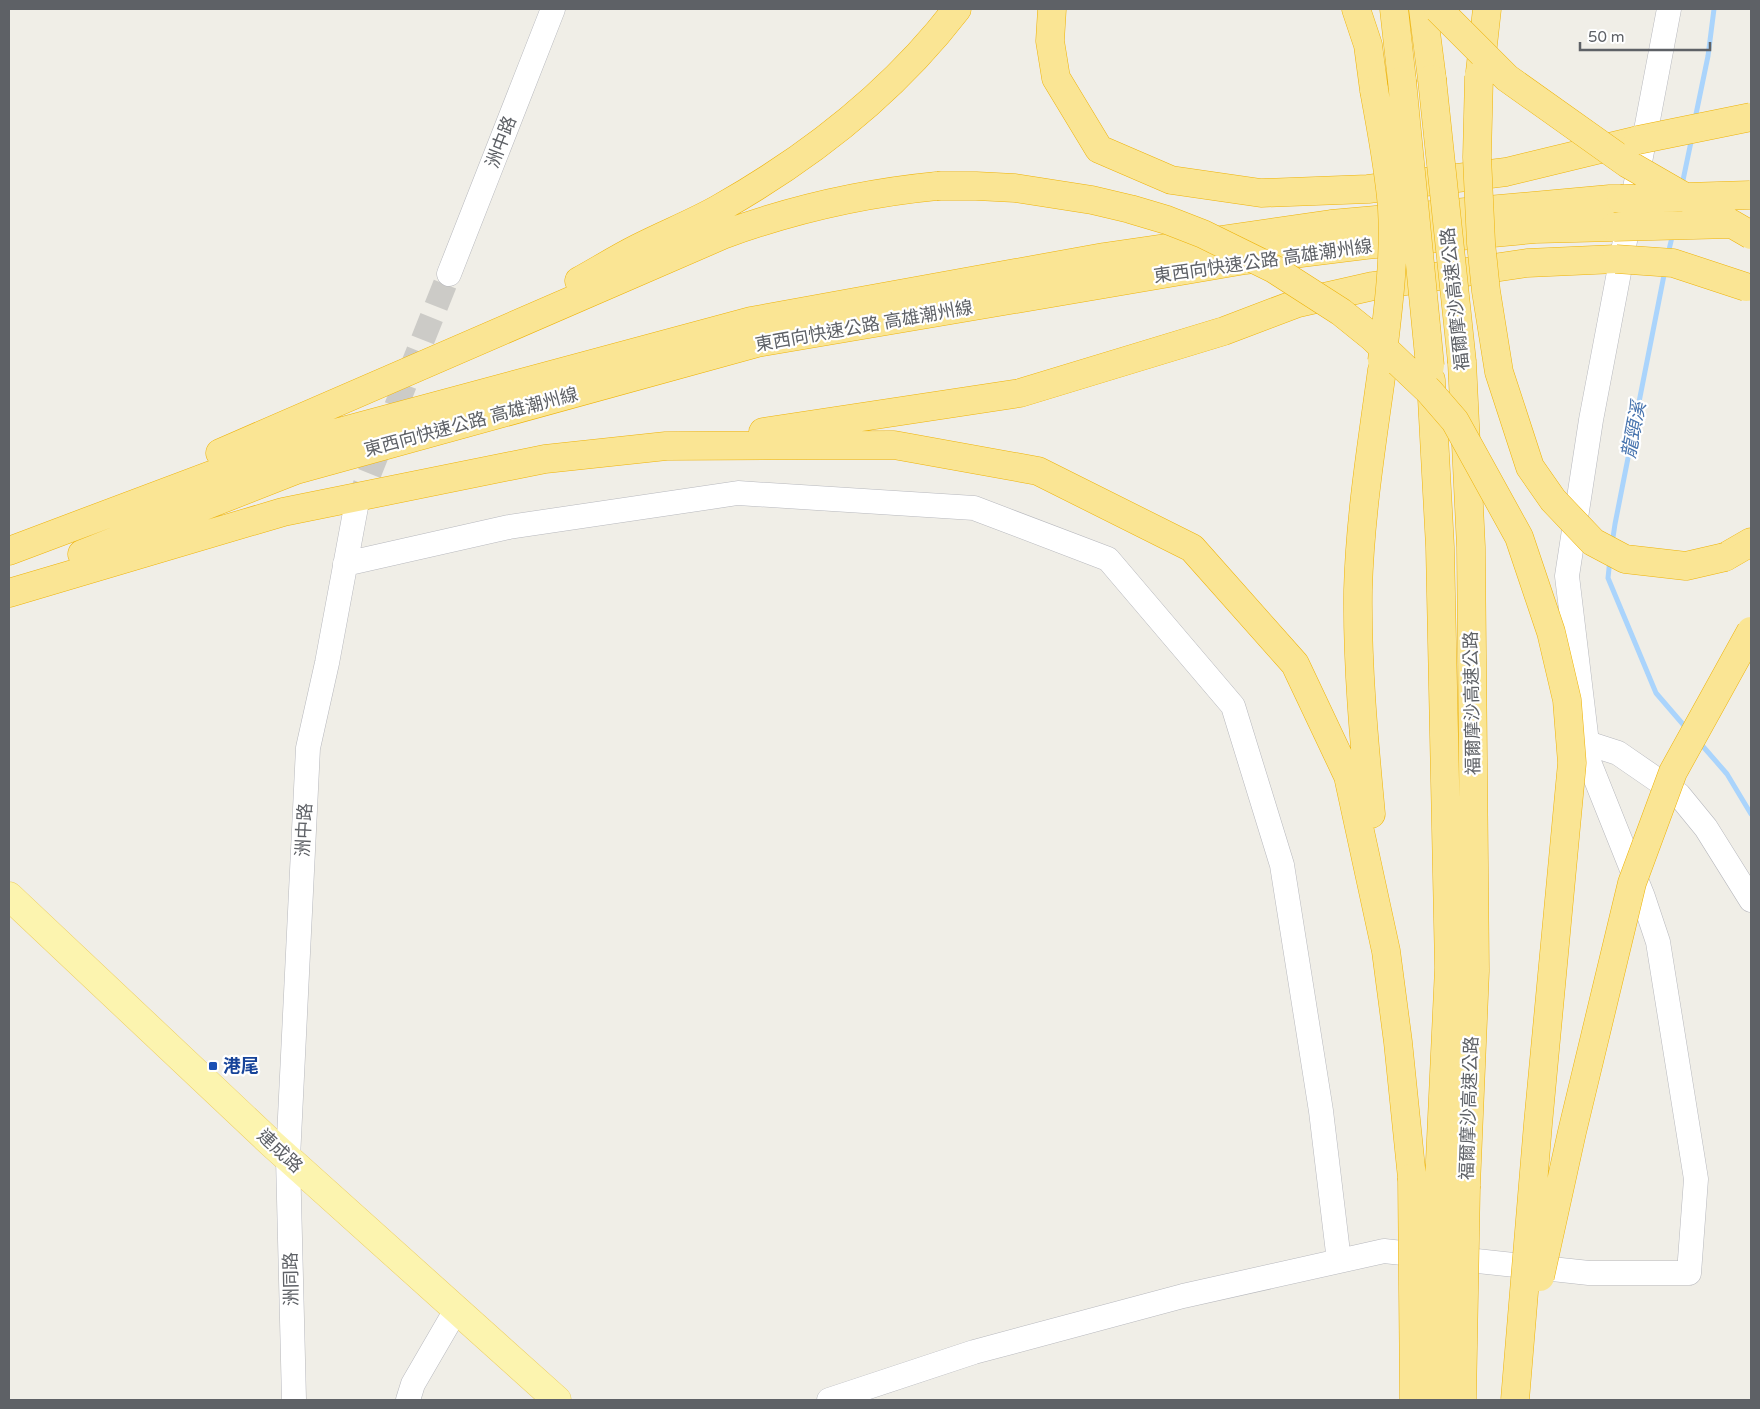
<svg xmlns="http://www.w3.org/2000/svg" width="1760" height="1409" font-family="'Varela Round','Noto Sans TC',sans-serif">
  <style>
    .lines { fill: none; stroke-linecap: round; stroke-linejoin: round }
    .stream { stroke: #aad4fc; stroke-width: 5 }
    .minor-tunnel { stroke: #cccbc7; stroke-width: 24; stroke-dasharray: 24 12; stroke-linecap: butt }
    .minor-casing { stroke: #b7b8bd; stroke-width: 25 }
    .major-casing { stroke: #edce62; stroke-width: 29 }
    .highway-casing { stroke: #eeb308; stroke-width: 29 }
    .minor { stroke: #fff; stroke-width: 24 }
    .major { stroke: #fcf4af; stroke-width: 28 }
    .highway { stroke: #fae594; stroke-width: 28 }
    .highway-bridge-casing { stroke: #eeb308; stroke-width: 29; stroke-linecap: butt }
    .highway-bridge { stroke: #fae594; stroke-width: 28 }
    .transit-dot { fill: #1a4fb4; stroke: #fff; stroke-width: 2 }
    .labels { text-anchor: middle; stroke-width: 4.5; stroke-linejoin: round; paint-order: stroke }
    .street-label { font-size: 18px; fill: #5e6166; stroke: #fff }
    .transit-label { font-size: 18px; font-weight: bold; fill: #164399; stroke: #fff; text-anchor: start }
    .water-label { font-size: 19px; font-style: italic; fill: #4673ae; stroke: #fff }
  </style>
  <rect width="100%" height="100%" fill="#f0eee7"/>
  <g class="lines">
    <path class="stream" d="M 1695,119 L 1708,56 L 1714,9
      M 1682,185 L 1692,137
      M 1668,254 L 1673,233
      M 1612,544 L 1615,524 L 1665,270
      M 1610,559 L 1608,578 L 1656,693 L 1687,729
      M 1700,743 L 1727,774 L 1751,814"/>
    <path class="minor-tunnel" d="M 356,507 L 449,274"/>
    <defs>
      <path id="minor" d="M 449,274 L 553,9
        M 345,564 L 509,527 L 738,493 L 974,508 L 1108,559 L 1233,706 L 1282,865 L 1321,1111 L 1339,1261
        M 1587,743 L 1567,576 L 1591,420 L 1669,9
        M 294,1400 L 288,1158 L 308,748 L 327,663 L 356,507
        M 408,1400 L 413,1384 L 456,1310
        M 829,1400 L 974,1352 L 1183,1296 L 1384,1251 L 1589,1273 L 1689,1273 L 1696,1179 L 1658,942 L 1643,897 L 1589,762 L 1587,743 L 1618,753 L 1679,795 L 1706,828 L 1751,900"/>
      <path id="major" d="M 9,896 L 271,1143 L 557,1400"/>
      <path id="highway" d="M 1052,9 L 1050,41 L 1056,78 L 1099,149 L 1171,180 L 1261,193 L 1368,189 L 1506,172 L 1638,140
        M 1356,9 L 1368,45 L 1374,90
        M 1394,9 L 1402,81
        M 1423,9 L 1432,79
        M 1480,72 L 1487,9
        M 579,281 C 599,270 618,258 638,248 C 665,234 694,223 720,208 C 810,157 894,91 957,9
        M 1462,362 L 1471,547 L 1475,971 L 1466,1186
        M 1431,380 L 1440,547 L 1449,968 L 1439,1182
        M 763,432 L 1020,393 L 1224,331 L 1298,303 L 1373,286 L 1527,263 L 1616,259
        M 220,453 L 725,234 C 794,209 864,193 937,186
        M 9,551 L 291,445 L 751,321 L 1104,257 L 1331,224 L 1610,199 L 1621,199
        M 82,554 L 296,470 L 757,343 L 1245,260 L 1365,245 L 1535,229 L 1614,227
        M 1725,557 L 1751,542
        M 9,593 L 283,512 L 545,459 L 666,446 L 894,445 L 1038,471 L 1192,548 L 1295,664 L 1348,776 L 1386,951 L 1398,1042 L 1412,1178
        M 1371,814 C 1364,740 1357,665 1358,590 C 1360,516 1372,443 1382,370"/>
    </defs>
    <use href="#minor" class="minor-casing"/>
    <use href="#major" class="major-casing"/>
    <use href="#highway" class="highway-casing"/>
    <use href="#minor" class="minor"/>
    <use href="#major" class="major"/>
    <use href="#highway" class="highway"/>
    <defs>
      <path id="highway-bridge" d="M 1438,9 L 1507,78 L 1628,164 L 1751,235
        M 1479,76 L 1477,157 L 1481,243 L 1486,291 L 1499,372 L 1530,467 L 1553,500 L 1593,542 L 1625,559 L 1686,566 L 1725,557
        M 1432,79 L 1462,362
        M 1402,81 L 1430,366
        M 1374,90 C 1381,129 1389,168 1392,208 C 1395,259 1388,310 1382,361
        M 1638,140 L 1751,117
        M 937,186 L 976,186 L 1015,188 L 1092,200 L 1130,209 L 1167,220 L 1203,234 L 1274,269 L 1341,312 L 1372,337 L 1429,391 L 1455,421 L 1519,537 L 1551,632 L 1567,700 L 1572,763 L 1538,1124 L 1515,1400
        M 1621,199 L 1750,195
        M 1614,227 L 1732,224
        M 1616,259 L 1673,263 L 1746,287
        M 1412,1178 L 1414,1400
        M 1540,1277 L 1572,1132 L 1632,883 L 1673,772 L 1751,631
        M 1435,1400 L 1439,1182
        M 1462,1400 L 1466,1186"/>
    </defs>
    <use href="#highway-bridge" class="highway-bridge-casing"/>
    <use href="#highway-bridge" class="highway-bridge"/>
  </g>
  <rect class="transit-dot" x="208" y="1061" width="10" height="10" rx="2.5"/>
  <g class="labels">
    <g class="street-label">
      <text transform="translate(501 142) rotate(-69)" y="6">洲中路</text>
      <text transform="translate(1263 261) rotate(-8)" y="6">東西向快速公路 高雄潮州線</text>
      <text transform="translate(1455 299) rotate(-96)" y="6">福爾摩沙高速公路</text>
      <text transform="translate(864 326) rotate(-10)" y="6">東西向快速公路 高雄潮州線</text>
      <text transform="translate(471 422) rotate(-15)" y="6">東西向快速公路 高雄潮州線</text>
      <text transform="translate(1472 703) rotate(-91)" y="6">福爾摩沙高速公路</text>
      <text transform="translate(304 830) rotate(-87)" y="6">洲中路</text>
      <text transform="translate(1469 1108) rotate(-88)" y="6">福爾摩沙高速公路</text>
      <text transform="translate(280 1151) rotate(43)" y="6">連成路</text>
      <text transform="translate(291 1279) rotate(-91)" y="6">洲同路</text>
    </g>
    <g class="transit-label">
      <text x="223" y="1072">港尾</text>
    </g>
    <g class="water-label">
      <text transform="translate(1633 430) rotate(-79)" y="7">龍頸溪</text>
    </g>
  </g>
  <rect width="1760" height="1409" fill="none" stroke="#5e6166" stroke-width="20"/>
  <path d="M1580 42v8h130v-8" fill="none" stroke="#5e6166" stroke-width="2.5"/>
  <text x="1588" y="42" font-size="15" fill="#5e6166" stroke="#ffffff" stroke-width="4" paint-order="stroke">50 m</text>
</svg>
